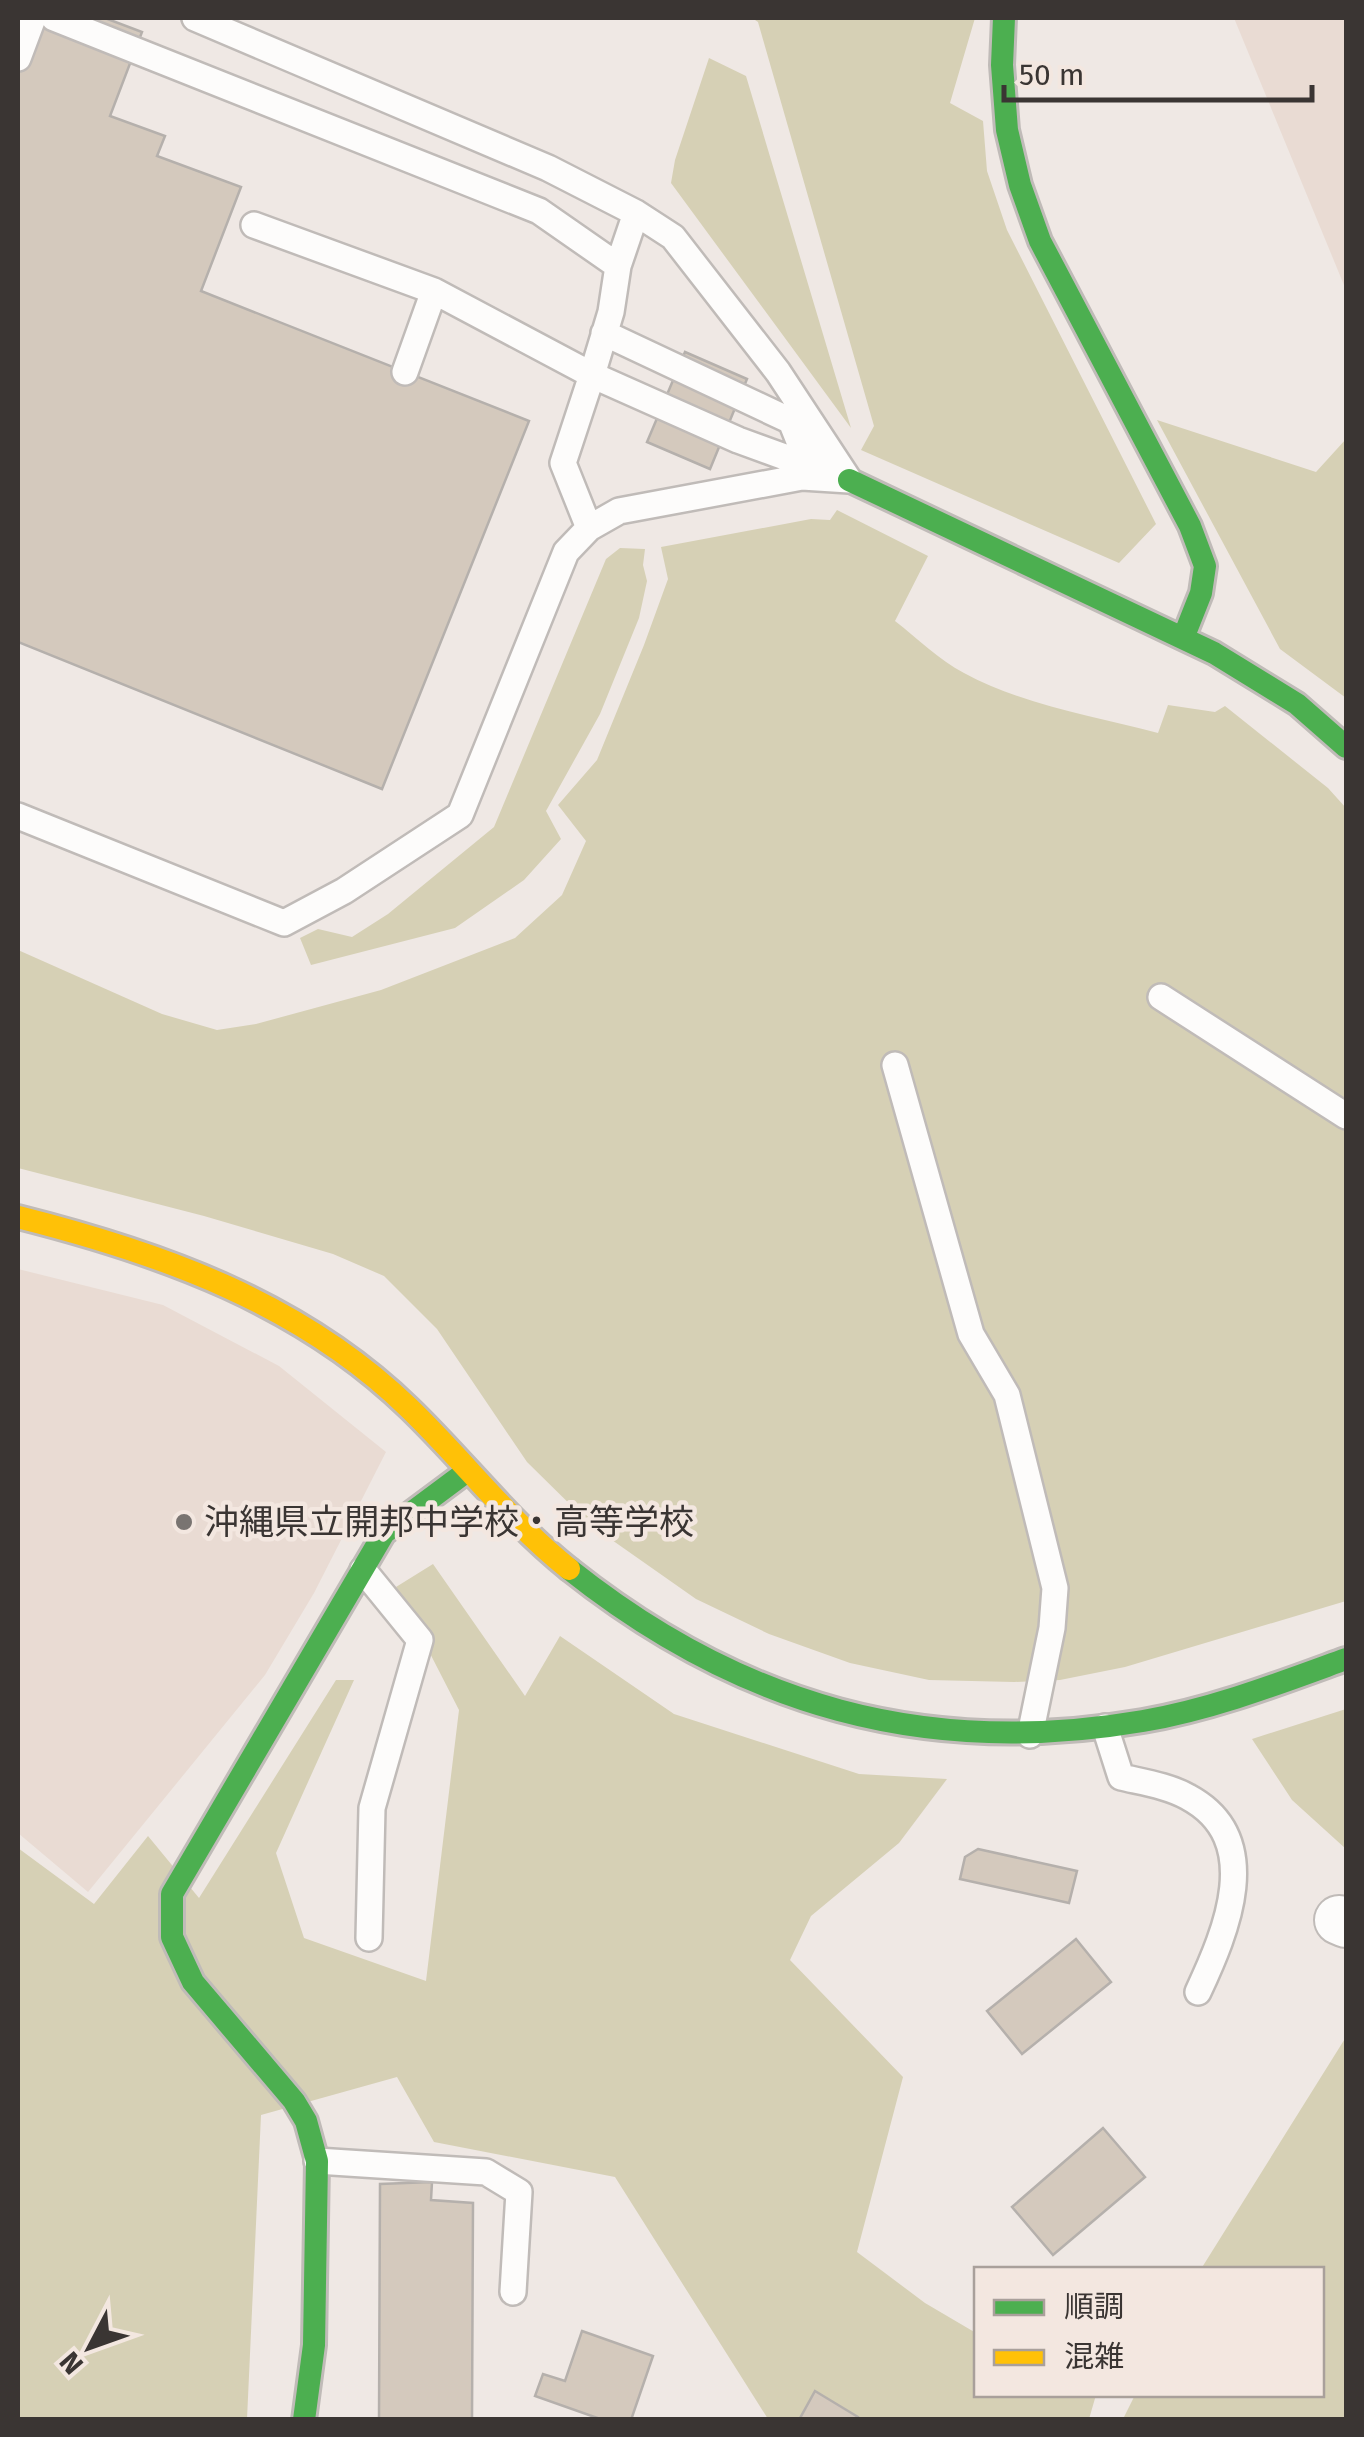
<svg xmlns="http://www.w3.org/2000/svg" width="1364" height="2437" font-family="'Fira Sans','Noto Sans JP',sans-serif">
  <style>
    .built { fill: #e9dbd3 }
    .green { fill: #d6d0b5 }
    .building { fill: #d4c9bd; stroke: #b5b0ac; stroke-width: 2.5 }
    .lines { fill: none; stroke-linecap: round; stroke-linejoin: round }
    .lane-casing { stroke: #c0bbb8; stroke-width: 30 }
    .street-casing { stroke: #c0bbb8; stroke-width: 52 }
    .fast-casing { stroke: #c0bbb8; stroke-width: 28 }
    .slow-casing { stroke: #c0bbb8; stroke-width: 28 }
    .lane { stroke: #fdfcfb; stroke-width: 25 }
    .street { stroke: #fdfcfb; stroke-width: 48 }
    .fast { stroke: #4caf50; stroke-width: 22 }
    .slow { stroke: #ffc107; stroke-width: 22 }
    .poi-dot { fill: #797471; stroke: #f3e7e0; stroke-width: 4 }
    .labels { text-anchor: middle; stroke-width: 9; stroke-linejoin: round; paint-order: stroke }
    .poi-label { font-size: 35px; fill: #3a3533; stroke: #f3e7e0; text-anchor: start }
  </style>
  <rect width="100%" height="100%" fill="#efe8e4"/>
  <path class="built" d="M 1234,18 L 1346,18 L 1346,290 Z
    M 18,1269 L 163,1305 L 279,1366 L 386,1452 L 314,1593 L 265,1675 L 88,1892 L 18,1833 Z"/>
  <path class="green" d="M 752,18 L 975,18 L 950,103 L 983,121 L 987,171 L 1007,230 L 1156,524 L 1119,563 L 861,450 L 874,426 L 758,22 Z
    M 709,58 L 746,76 L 851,428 L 671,183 L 675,160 Z
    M 1157,420 L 1316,472 L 1346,439 L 1346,698 L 1280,649 Z
    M 837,510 L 928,556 L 895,621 C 917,638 939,660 964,673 C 1023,705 1094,716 1158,733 L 1168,705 L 1215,712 L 1225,706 L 1328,788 L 1346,808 L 1346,1601 L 1125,1667 L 1060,1680 L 1014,1682 L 929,1680 L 850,1663 L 769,1634 L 696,1599 L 592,1526 L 527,1462 L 437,1329 L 384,1276 L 333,1254 L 204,1216 L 18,1168 L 18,950 L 162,1014 L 217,1030 L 256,1024 L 381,990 L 515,938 L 562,895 L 586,841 L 558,805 L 597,760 L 644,645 L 668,579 L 661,547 L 811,519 L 830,520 Z
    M 620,548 L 645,549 L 643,565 L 647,581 L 639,618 L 600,714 L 546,811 L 561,839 L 524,880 L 455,928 L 311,965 L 300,938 L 318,929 L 352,937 L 388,914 L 494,827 L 606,559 Z
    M 433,1564 L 525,1696 L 560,1636 L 674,1714 L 859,1774 L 947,1779 L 899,1843 L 811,1916 L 790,1960 L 903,2077 L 857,2252 L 925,2303 L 976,2333 L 976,2394 L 1096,2395 L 1089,2419 L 768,2419 L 615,2177 L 434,2142 L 397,2077 L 261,2115 L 247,2419 L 18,2419 L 18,1848 L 94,1904 L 148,1836 L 199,1898 L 336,1680 L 354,1680 L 276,1853 L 304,1938 L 426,1981 L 459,1710 L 396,1587 Z
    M 1346,1709 L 1346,1849 L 1292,1800 L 1252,1739 Z
    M 1346,2037 L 1346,2419 L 1123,2419 L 1135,2395 L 1322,2394 L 1322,2270 L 1201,2269 Z"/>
  <path class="building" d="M 18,18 L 105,18 L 142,32 L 110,116 L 165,136 L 157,156 L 241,187 L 201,291 L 529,421 L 382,789 L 18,642 Z
    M 685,352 L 747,379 L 710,469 L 647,442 Z
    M 978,1849 L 1077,1871 L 1069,1903 L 960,1879 L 965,1857 Z
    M 1076,1939 L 1111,1982 L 1022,2054 L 987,2011 Z
    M 1103,2128 L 1145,2177 L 1053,2255 L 1012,2207 Z
    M 432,2182 L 431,2200 L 473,2203 L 472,2420 L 379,2420 L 380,2184 Z
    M 582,2331 L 653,2356 L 631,2420 L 603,2420 L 535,2396 L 543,2374 L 565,2381 Z
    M 815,2391 L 858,2417 L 857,2420 L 799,2420 Z"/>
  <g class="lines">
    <defs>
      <path id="lane" d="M 54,18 L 539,211 L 618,266
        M 195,18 L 548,168 L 636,213 L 673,237 L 778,372 L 849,480
        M 18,58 L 33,18
        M 254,225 L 434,291 L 592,375 L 738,440 L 826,472
        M 604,333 L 791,421 L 809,466
        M 405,372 L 434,291
        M 589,528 L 563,463 L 592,375 L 611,312 L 618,266 L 636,213
        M 18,816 L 284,923 L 344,891 L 460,815 L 566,552 L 589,528 L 619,511 L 802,477 L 849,480
        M 1161,997 L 1346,1116
        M 895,1065 L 971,1334 L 1007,1395 L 1055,1588 L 1052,1628 L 1030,1735
        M 363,1570 L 420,1640 L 372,1808 L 369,1938
        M 1105,1727 L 1121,1777 C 1142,1782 1169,1786 1188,1797 C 1266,1839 1226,1932 1198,1992
        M 317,2161 L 486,2172 L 519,2192 L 513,2292"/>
      <path id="street" d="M 1339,1920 L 1346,1923"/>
      <path id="fast" d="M 1004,18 L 1002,65 L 1007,130 L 1020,185 L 1040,241 L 1190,526 L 1205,566 L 1201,593 L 1184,636
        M 849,480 L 1214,653 L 1297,704 L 1346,747
        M 569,1569 C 741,1706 926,1758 1143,1721 C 1213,1709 1280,1683 1346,1659
        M 304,2420 L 314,2345 L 317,2161 L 306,2121 L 294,2101 L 193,1982 L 172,1937 L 172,1894 L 384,1533 L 466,1472"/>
      <path id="slow" d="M 18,1217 C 161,1253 301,1303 409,1408 C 464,1461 509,1521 569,1569"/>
    </defs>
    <use href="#lane" class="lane-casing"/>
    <use href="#street" class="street-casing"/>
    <use href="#fast" class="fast-casing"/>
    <use href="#slow" class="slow-casing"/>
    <use href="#lane" class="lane"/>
    <use href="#street" class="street"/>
    <use href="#fast" class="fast"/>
    <use href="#slow" class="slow"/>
  </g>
  <circle class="poi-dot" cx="184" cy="1522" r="10"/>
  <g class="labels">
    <g class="poi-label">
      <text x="204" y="1534">沖縄県立開邦中学校・高等学校</text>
    </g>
  </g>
  <rect width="1364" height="2437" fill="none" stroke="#3a3533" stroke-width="40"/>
  <rect x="974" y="2267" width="350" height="130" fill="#f3e7e0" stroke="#a9a09b" stroke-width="2.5"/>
  <rect x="994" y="2300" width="50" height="15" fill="#4caf50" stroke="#a9a09b" stroke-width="2.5"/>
  <text x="1064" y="2317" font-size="30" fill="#3a3533">順調</text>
  <rect x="994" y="2350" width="50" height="15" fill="#ffc107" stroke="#a9a09b" stroke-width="2.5"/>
  <text x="1064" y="2367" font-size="30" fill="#3a3533">混雑</text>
  <g transform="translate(90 2347) rotate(229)" stroke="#f3e7e0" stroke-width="8" paint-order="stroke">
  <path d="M0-8L18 38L0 25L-18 38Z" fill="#3a3533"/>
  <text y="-15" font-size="28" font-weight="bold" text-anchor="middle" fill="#3a3533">N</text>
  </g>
  <path d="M1004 85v15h308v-15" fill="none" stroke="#3a3533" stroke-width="5"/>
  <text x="1019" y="85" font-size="30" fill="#3a3533" stroke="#f3e7e0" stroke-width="8" paint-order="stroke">50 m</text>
</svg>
